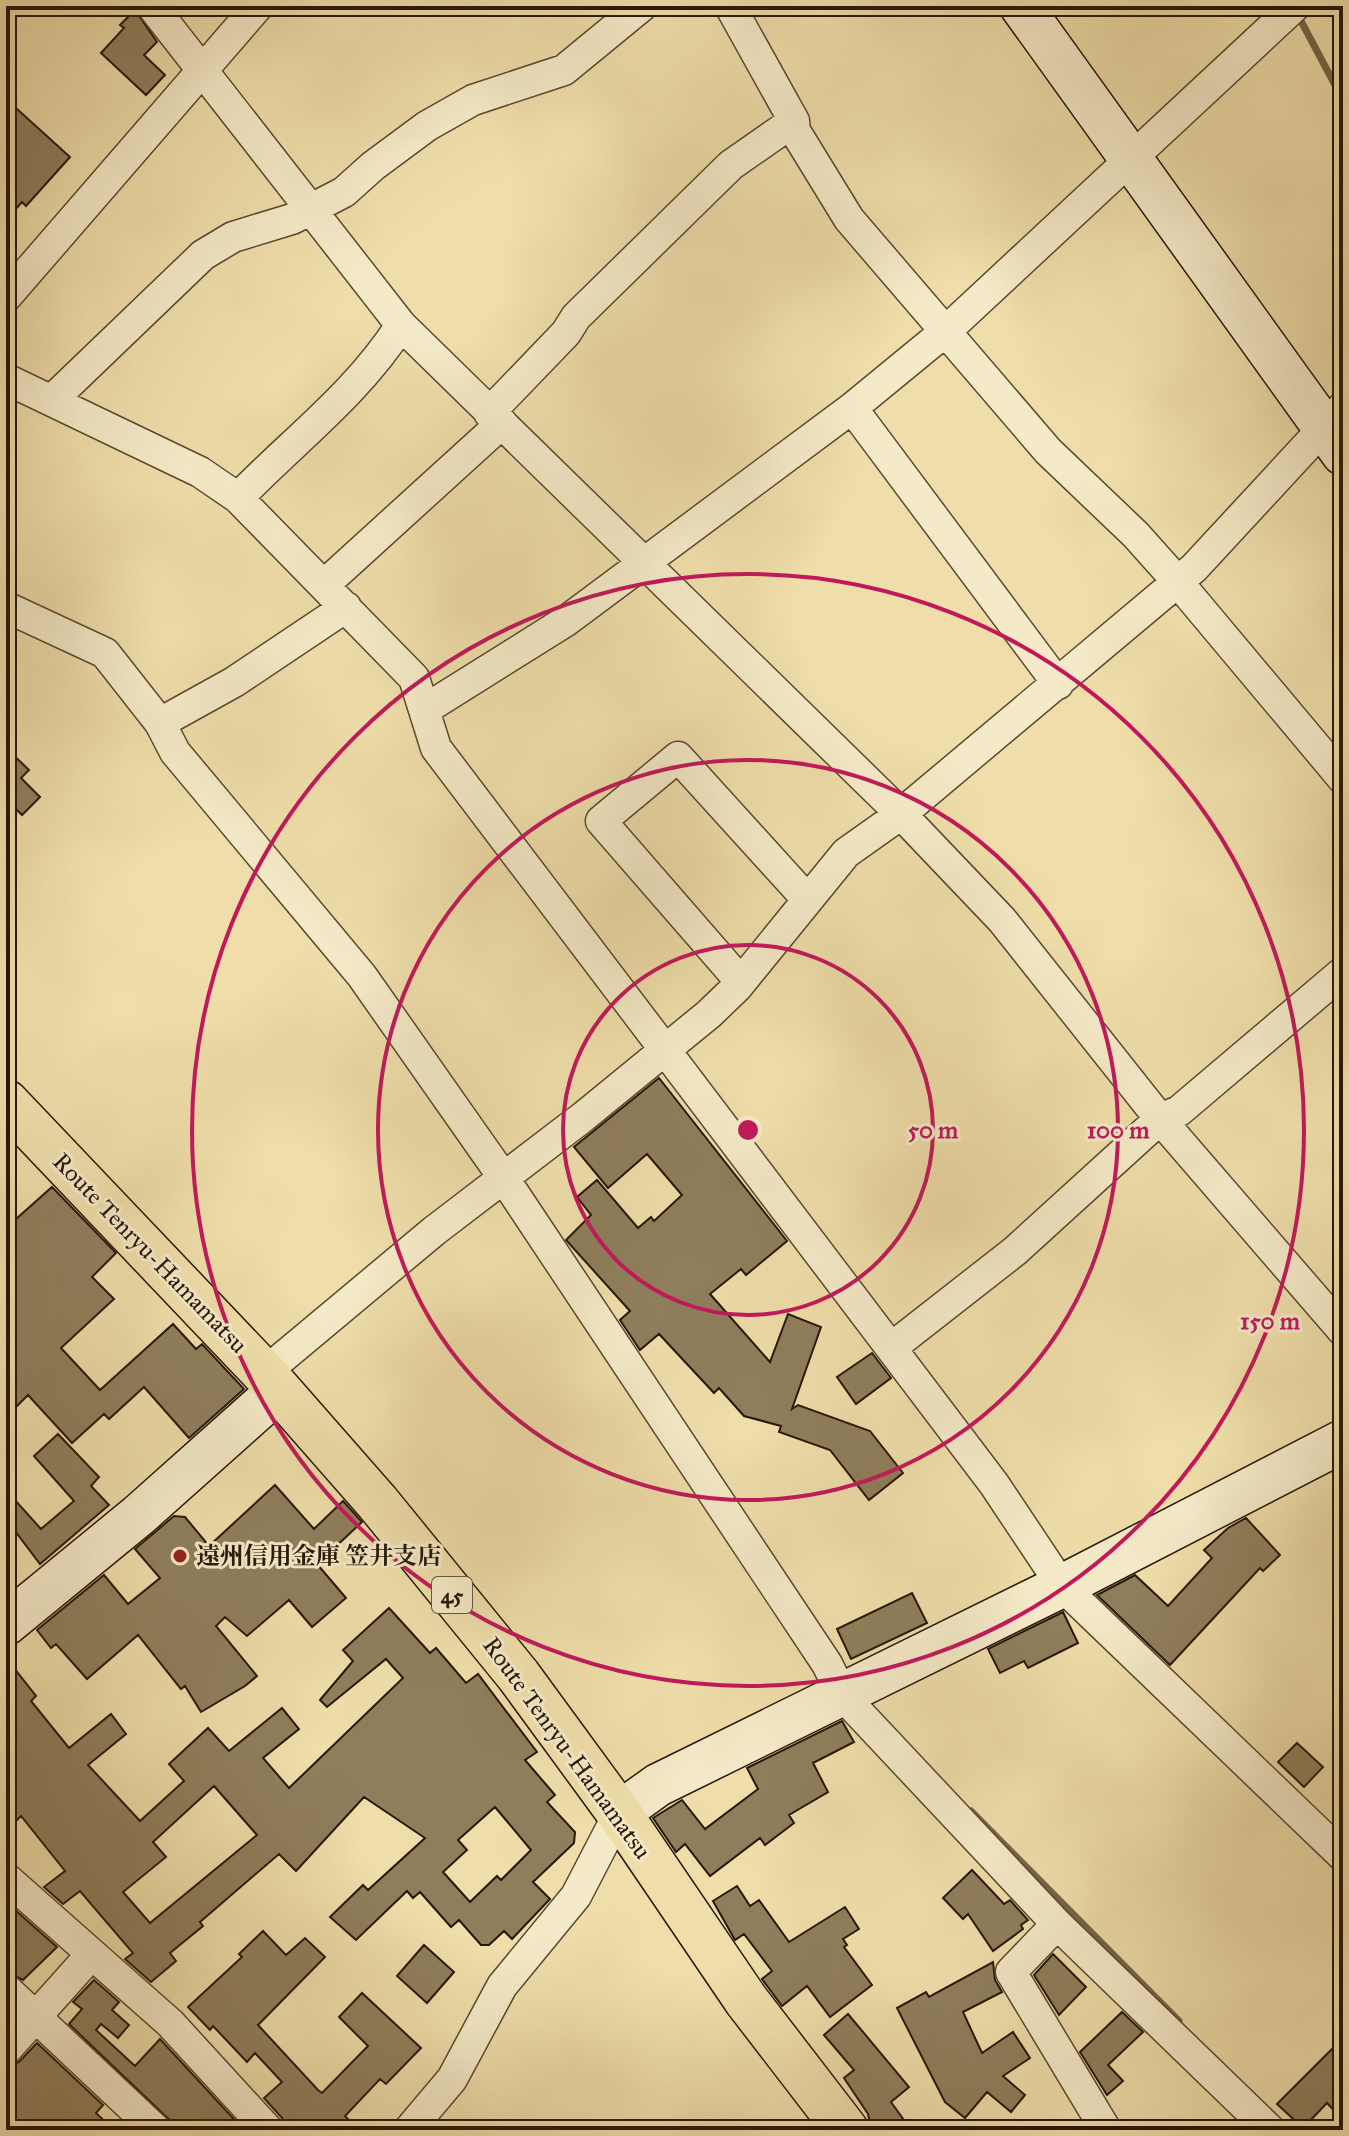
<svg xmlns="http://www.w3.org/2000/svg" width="1349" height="2136" font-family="'IM FELL Great Primer','Noto Serif JP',serif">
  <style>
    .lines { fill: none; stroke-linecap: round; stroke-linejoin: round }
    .stream { stroke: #766648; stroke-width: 7 }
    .building { fill: #8f7e5c; stroke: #271708; stroke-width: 2; fill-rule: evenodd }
    .street-casing { stroke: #594930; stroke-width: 33 }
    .secondary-casing { stroke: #271708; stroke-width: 45 }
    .primary-casing { stroke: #271708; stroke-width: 47 }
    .street { stroke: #f5eac8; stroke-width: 30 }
    .secondary { stroke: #f5eac8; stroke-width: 42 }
    .primary { stroke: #efdeaa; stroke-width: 44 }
    .ring { fill: none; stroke: #c2185b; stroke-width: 4 }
    .poi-dot { fill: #8f2418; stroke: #f5eac8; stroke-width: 3 }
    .labels { text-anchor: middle; stroke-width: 6; stroke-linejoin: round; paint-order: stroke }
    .shield { fill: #f5eac8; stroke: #655642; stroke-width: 2 }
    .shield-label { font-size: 22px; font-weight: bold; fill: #271708 }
    .street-label { font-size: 24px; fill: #271708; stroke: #f5eac8 }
    .poi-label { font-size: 24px; font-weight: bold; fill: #271708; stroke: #f5eac8; text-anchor: start }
    .centre { fill: #c2185b; stroke: #f5eac8; stroke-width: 4 }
    .ring-label { font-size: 24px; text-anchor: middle; font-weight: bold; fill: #c2185b; stroke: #f5eac8; stroke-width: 6; stroke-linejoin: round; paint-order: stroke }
  </style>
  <rect width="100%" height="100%" fill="#efdeaa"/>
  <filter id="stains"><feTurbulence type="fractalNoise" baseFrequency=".0025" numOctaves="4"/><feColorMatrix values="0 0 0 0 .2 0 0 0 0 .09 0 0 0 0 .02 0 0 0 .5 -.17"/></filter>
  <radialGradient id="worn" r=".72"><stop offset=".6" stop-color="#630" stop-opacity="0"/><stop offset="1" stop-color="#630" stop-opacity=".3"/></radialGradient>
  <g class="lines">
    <path class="stream" d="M 1301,21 L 1343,100
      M 971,1811 L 1179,2021"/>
  </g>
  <path class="building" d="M 135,10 L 157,42 L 144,55 L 165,75 L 146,95 L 101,53 L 124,28 L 120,25 Z
    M 6,99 L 70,157 L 26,206 L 22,202 L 6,220 Z
    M 6,748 L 29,770 L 21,778 L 40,797 L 22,815 L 6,799 Z
    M 659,1078 L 787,1241 L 746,1275 L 741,1269 L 710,1294 L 770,1362 L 788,1314 L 821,1327 L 792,1409 L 798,1405 L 870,1431 L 903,1473 L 869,1500 L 830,1450 L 779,1432 L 781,1426 L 744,1416 L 719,1388 L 714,1393 L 659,1334 L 640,1350 L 620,1320 L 630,1311 L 566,1240 L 591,1215 L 577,1197 L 597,1180 L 638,1228 L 651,1217 L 654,1221 L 682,1195 L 647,1154 L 608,1188 L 574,1147 Z
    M 52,1187 L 116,1253 L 92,1277 L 114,1299 L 61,1348 L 100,1390 L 173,1324 L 196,1349 L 202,1344 L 244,1389 L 189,1438 L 144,1387 L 109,1419 L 104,1414 L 72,1443 L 28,1395 L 6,1417 L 6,1228 Z
    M 872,1353 L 891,1378 L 856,1404 L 837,1377 Z
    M 58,1434 L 99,1477 L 91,1486 L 109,1505 L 40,1564 L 6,1519 L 6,1490 L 41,1529 L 74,1501 L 34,1456 Z
    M 275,1485 L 314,1529 L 343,1501 L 362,1522 L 317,1564 L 346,1598 L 312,1627 L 289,1600 L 247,1636 L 225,1617 L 216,1626 L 257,1676 L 245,1686 L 201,1712 L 185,1686 L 181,1689 L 138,1635 L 87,1679 L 56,1644 L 51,1648 L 37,1630 L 104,1575 L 128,1604 L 160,1578 L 135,1549 L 174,1516 L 185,1517 L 209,1546 Z
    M 1246,1518 L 1280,1555 L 1263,1571 L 1260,1568 L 1170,1665 L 1097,1595 L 1135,1575 L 1168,1606 L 1212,1558 L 1204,1550 L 1228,1528 Z
    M 912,1593 L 927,1623 L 851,1659 L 837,1629 Z
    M 389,1608 L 430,1653 L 436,1648 L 466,1683 L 478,1674 L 537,1752 L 525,1760 L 555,1795 L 547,1802 L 575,1832 L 574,1843 L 533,1882 L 550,1899 L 512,1939 L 504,1931 L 489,1945 L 481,1945 L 459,1920 L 451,1927 L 420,1892 L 413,1898 L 407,1891 L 356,1940 L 330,1917 L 363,1885 L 368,1890 L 425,1838 L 364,1797 L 296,1871 L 279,1854 L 200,1922 L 203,1926 L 170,1953 L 176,1961 L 151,1982 L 125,1959 L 133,1953 L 80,1891 L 63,1904 L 44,1887 L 65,1871 L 21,1816 L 6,1831 L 6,1658 L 36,1696 L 31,1701 L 69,1748 L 111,1714 L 126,1734 L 88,1765 L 140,1821 L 184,1781 L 169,1764 L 208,1728 L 229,1751 L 282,1708 L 299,1729 L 263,1758 L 289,1788 L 403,1678 L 386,1659 L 327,1707 L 320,1700 L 353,1661 L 343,1650 ZM 214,1786 L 257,1835 L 150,1923 L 123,1892 L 166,1857 L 153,1842 ZM 495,1807 L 531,1850 L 501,1880 L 497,1876 L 470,1902 L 443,1872 L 467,1850 L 458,1840 Z
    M 1063,1612 L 1078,1643 L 1028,1668 L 1024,1661 L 1000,1673 L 988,1649 Z
    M 842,1721 L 854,1742 L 813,1763 L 828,1792 L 789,1815 L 794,1823 L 765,1845 L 760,1838 L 710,1876 L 685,1844 L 676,1852 L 653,1818 L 682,1800 L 705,1829 L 758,1789 L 747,1768 Z
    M 1297,1743 L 1323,1767 L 1304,1787 L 1278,1762 Z
    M 972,1870 L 1004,1904 L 1010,1900 L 1028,1920 L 1021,1925 L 1023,1929 L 993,1951 L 968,1914 L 963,1919 L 943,1898 Z
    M 737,1886 L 750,1906 L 759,1900 L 789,1942 L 845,1907 L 859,1929 L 843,1939 L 847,1945 L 844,1947 L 872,1985 L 830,2017 L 807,1986 L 782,2006 L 762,1979 L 772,1971 L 744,1934 L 735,1940 L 713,1901 Z
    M 6,1902 L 57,1947 L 23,1980 L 6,1972 Z
    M 263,1931 L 286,1955 L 305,1938 L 325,1957 L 258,2025 L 318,2090 L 322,2093 L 368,2046 L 339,2017 L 362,1993 L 421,2048 L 386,2084 L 380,2079 L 345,2116 L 359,2130 L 286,2130 L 282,2118 L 264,2098 L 282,2082 L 255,2053 L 247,2062 L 213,2026 L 210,2030 L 188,2007 L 242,1957 L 239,1954 Z
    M 424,1945 L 454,1972 L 427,2003 L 397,1976 Z
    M 1053,1954 L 1086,1987 L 1059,2015 L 1034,1975 Z
    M 993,1962 L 995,1980 L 1002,1992 L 963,2012 L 982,2053 L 1013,2032 L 1030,2058 L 1003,2076 L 1025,2095 L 1011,2112 L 987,2092 L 965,2118 L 945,2102 L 897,2008 L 926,1992 L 929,1997 Z
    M 94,1980 L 119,2002 L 112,2010 L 129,2025 L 118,2038 L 101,2024 L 96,2030 L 135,2066 L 160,2039 L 244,2130 L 180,2130 L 69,2024 L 82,2009 L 73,2002 Z
    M 1122,2012 L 1143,2032 L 1108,2065 L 1123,2081 L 1107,2095 L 1080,2052 Z
    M 848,2014 L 909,2087 L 891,2102 L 911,2130 L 871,2128 L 868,2114 L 844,2078 L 854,2070 L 824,2035 Z
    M 1343,2038 L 1343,2120 L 1327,2103 L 1303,2128 L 1277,2104 Z
    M 37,2043 L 103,2105 L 96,2113 L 114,2130 L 6,2130 L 6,2068 L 19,2062 Z"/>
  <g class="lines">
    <defs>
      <path id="street" d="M 152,6 L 401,325 L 901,814 L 1002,920 L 1160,1119 L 1343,1331
        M 730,6 L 794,121 L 795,131 L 849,219 L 1048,451 L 1136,535 L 1177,581 L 1343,779
        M 6,297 L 258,6
        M 6,379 L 200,472 L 238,498 L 414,678 L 436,748 L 994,1484 L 1062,1586 L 1343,1856
        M 52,400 L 203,255 L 233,237 L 292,219 L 344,192 L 373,166 L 427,126 L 473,100 L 564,70 L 642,6
        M 852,408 L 1058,684
        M 489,413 L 566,333 L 576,317 L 731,165 L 794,121
        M 238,498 C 293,441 357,394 401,325
        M 324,585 L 502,423
        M 6,607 L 105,653 L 160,723
        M 346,607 L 234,682 L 160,723 L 175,752 L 362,976 L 503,1177 L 827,1664 L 843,1696 L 1057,1924 L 1270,2130
        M 424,710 L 566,621 L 852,408 L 947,330 L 1295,6
        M 741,982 L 601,821 L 678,757 L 806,898
        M 891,1348 L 1015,1251 L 1160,1119 L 1179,1111 L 1343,972
        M 264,1373 L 434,1231 L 583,1117 L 709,1014 L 737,987 L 846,853 L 901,814 L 1194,568 L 1343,407
        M 6,1878 L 170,2023 L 268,2130
        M 1057,1924 L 1011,1972 L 1106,2130
        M 6,1989 L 156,2130
        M 6,2050 L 90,1956
        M 409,2130 L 452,2079 L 502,1986 L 576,1896 L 619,1813"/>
      <path id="secondary" d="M 1021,6 L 1343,454
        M 6,1624 L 139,1515 L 279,1390
        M 619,1813 L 658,1785 L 1062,1586 L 1343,1441"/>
      <path id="primary" d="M 6,1102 L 264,1373 L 378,1503 L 518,1675 L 619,1813 L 746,2000 L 846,2130"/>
    </defs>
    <use href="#street" class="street-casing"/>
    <use href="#secondary" class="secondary-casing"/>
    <use href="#primary" class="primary-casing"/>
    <use href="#street" class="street"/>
    <use href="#secondary" class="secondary"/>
    <use href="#primary" class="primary"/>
  </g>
  <g class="ring">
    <circle cx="748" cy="1130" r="185"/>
    <circle cx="748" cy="1130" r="370"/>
    <circle cx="748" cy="1130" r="556"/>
  </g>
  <circle class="poi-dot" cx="180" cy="1556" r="8"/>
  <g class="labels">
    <rect class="shield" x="432" y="1577" width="40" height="36" rx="6"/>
    <g class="shield-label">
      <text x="452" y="1603">45</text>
    </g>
    <g class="street-label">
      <text transform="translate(150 1253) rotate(46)" y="8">Route Tenryu-Hamamatsu</text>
      <text transform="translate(567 1748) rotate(54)" y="8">Route Tenryu-Hamamatsu</text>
    </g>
    <g class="poi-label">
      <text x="196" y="1564">遠州信用金庫 笠井支店</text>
    </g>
  </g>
  <circle cx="748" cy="1130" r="12" class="centre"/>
  <g class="ring-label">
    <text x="933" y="1138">50 m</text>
    <text x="1118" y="1138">100 m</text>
    <text x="1270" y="1329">150 m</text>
  </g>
  <rect width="1349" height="2136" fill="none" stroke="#efdeaa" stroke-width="32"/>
  <rect x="8" y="8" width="1333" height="2120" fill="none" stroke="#271708" stroke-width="4"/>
  <rect x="16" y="16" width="1317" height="2104" fill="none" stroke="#271708" stroke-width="2"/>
  <rect width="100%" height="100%" filter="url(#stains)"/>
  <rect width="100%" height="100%" fill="url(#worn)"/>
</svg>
